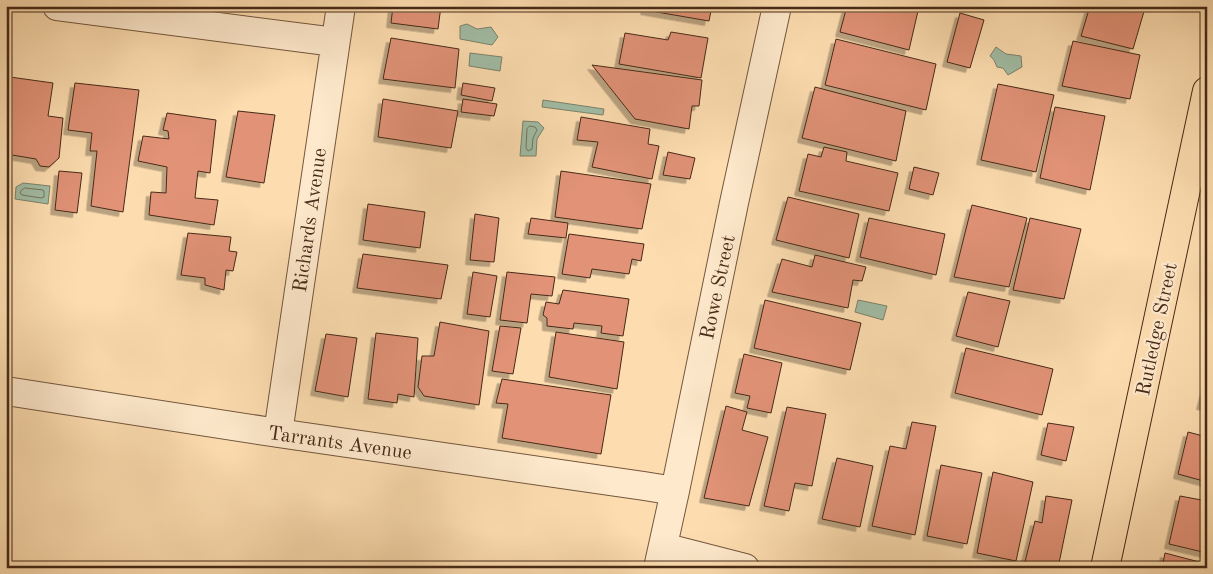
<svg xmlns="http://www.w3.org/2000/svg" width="1213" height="574" font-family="'Old Standard TT',serif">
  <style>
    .water { fill: #a1bda5; stroke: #7d826c }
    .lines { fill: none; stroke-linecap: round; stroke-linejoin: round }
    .shore { stroke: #74745e; stroke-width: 1 }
    .building { fill: #e19277; stroke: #462a17; filter: url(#shadow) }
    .minor-casing { stroke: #74573d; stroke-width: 30 }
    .major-casing { stroke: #462a17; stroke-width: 30 }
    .minor { stroke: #fee9cc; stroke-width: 28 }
    .major { stroke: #fdddb0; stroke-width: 28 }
    .labels { text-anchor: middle; stroke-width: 4.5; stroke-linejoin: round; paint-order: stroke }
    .street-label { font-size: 20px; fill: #462a17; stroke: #fee9cc }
  </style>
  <defs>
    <filter id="shadow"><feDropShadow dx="-4.5" dy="4.5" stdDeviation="0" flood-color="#0004"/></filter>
  </defs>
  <rect width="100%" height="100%" fill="#fdddb0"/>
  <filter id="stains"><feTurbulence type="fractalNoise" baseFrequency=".004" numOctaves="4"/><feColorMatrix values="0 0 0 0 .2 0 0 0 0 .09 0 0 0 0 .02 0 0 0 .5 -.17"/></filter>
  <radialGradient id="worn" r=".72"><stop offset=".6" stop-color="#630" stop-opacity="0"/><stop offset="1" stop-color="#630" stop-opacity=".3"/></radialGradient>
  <path class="water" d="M 467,24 L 477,29 L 491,27 L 498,37 L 492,45 L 460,39 L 460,26 Z
    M 996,47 L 1006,54 L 1021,56 L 1022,67 L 1008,75 L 1003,68 L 997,67 L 994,60 L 990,56 Z
    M 470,53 L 502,57 L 500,71 L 469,66 Z
    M 543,100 L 604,109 L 603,115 L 542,107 Z
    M 523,121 L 538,122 L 544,128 L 537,139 L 536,156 L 520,156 Z
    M 23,183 L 50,186 L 48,204 L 15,199 L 16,187 Z
    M 858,300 L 887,306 L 883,320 L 855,312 Z"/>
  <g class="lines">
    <path class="shore" d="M 530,126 L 535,127 L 537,130 L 533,138 L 532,149 L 528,151 L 526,148 L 527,129 Z
      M 25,188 L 43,190 L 44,192 L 44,197 L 41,198 L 22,195 L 20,193 L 21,191 Z"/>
  </g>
  <path class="building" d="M 393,6 L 441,6 L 438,29 L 391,23 Z
    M 646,6 L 712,6 L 709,21 L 645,10 Z
    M 847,6 L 899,6 L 918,11 L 909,50 L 840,32 Z
    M 1090,6 L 1137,6 L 1145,8 L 1133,49 L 1081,36 Z
    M 960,13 L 984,20 L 970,68 L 947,62 Z
    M 671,32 L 708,38 L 701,78 L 619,64 L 625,33 L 668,40 Z
    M 391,38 L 459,49 L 455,88 L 383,79 Z
    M 836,39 L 936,64 L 926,110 L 825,85 Z
    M 1073,41 L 1140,55 L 1130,99 L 1062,86 Z
    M 592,65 L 702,80 L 699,106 L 692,106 L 689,129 L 635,119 Z
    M 10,77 L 53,83 L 48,116 L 63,118 L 59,158 L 49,167 L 40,166 L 36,159 L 6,154 L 6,100 Z
    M 75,83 L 139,90 L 123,212 L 91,206 L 97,151 L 90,151 L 92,133 L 68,130 Z
    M 463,83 L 495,88 L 492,101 L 461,95 Z
    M 998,84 L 1054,95 L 1036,172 L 981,160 Z
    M 815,87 L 906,111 L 896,161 L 802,138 Z
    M 383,99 L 458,111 L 451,148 L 378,137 Z
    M 463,99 L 497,104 L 494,116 L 461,112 Z
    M 1055,107 L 1105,116 L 1090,190 L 1040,178 Z
    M 238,111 L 275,115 L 264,183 L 226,177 Z
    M 167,113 L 216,120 L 210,173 L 198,171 L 195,198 L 218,200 L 214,225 L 149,215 L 151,192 L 166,193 L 167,167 L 138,161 L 143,136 L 169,139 L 168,131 L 163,130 Z
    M 581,117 L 650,129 L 648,144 L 659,146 L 652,179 L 592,167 L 598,142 L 577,140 Z
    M 824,147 L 847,152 L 846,161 L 898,173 L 889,211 L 799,191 L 808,154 L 821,157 Z
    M 668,152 L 695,158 L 690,179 L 663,175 Z
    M 914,167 L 939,173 L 933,195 L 909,189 Z
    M 59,171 L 82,173 L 77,213 L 55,210 Z
    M 561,171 L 651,184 L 642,229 L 555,217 Z
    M 788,197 L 859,214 L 849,258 L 776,240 Z
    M 368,204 L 425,212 L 420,248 L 363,240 Z
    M 972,205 L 1027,218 L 1009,287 L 954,277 Z
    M 475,214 L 499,218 L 494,262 L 470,260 Z
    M 531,218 L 568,223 L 566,238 L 528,234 Z
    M 869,218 L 945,234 L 936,275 L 860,257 Z
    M 1030,218 L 1081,229 L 1064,299 L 1013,290 Z
    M 188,233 L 231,237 L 229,251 L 237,252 L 233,271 L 226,270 L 224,290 L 205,285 L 205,278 L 181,275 Z
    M 569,234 L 644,244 L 641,261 L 632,259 L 629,274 L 592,269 L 590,278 L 562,274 Z
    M 363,254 L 448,265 L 441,299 L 357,288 Z
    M 815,255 L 866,267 L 862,281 L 853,280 L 848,308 L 772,292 L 782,259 L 812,267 Z
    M 473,272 L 497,276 L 490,317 L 467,314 Z
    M 507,272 L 555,277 L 552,296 L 531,294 L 527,323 L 500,320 Z
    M 563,290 L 629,299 L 623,336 L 601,333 L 602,326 L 574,323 L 573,329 L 547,326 L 547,318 L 543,315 L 546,302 L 559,304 Z
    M 968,292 L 1010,301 L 998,347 L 956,336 Z
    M 765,300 L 861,323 L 850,370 L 754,348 Z
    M 440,322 L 489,331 L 479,405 L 424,396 L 418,387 L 422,356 L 434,356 Z
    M 500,326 L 521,328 L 513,374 L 492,371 Z
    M 556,332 L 624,342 L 617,389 L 549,377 Z
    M 376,333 L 418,338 L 414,397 L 398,394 L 397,403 L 368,399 Z
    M 326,334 L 357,338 L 348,397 L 315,391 Z
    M 966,348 L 1053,369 L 1042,415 L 955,393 Z
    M 744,354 L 782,363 L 771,413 L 747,408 L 750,396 L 735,393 Z
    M 502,379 L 611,395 L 601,454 L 502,438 L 508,404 L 496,403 Z
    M 1207,382 L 1207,406 L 1201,405 Z
    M 726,406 L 747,412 L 742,430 L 768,437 L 749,506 L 704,498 Z
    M 787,407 L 826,414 L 812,486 L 795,483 L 789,511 L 764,506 Z
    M 912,422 L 936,426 L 915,535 L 872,526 L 890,446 L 906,449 Z
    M 1048,423 L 1074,427 L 1066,461 L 1041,455 Z
    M 1188,432 L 1207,437 L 1207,482 L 1178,474 Z
    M 837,458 L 873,466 L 860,527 L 822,519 Z
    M 941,465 L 982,473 L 967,544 L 927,536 Z
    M 993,472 L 1033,482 L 1016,561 L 977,553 Z
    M 1046,496 L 1072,500 L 1058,568 L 1033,568 L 1024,566 L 1035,521 L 1042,523 Z
    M 1180,496 L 1207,501 L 1207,553 L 1169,544 Z
    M 1165,553 L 1207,564 L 1207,568 L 1162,568 Z"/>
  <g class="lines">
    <defs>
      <path id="minor" d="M 57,6 L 335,42
        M 6,391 L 278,433 L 644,486 L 675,491
        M 278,433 L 341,6
        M 663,547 L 745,568
        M 658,568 L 675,491 L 734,203 L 777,6"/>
      <path id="major" d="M 1105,568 L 1207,91"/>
    </defs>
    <use href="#minor" class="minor-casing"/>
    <use href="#major" class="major-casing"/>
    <use href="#minor" class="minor"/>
    <use href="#major" class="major"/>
  </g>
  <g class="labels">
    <g class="street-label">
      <text transform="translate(309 220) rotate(-82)" y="7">Richards Avenue</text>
      <text transform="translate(717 287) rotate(-78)" y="7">Rowe Street</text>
      <text transform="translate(1156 329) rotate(-78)" y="7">Rutledge Street</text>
      <text transform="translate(340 442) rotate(8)" y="7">Tarrants Avenue</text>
    </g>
  </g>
  <rect width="1213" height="574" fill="none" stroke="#fdddb0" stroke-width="25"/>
  <rect x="8" y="8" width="1198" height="559" fill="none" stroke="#462a17" stroke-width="2.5"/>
  <rect x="12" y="12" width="1188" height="549" fill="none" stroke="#462a17"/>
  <rect width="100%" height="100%" filter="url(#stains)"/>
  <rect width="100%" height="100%" fill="url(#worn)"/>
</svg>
